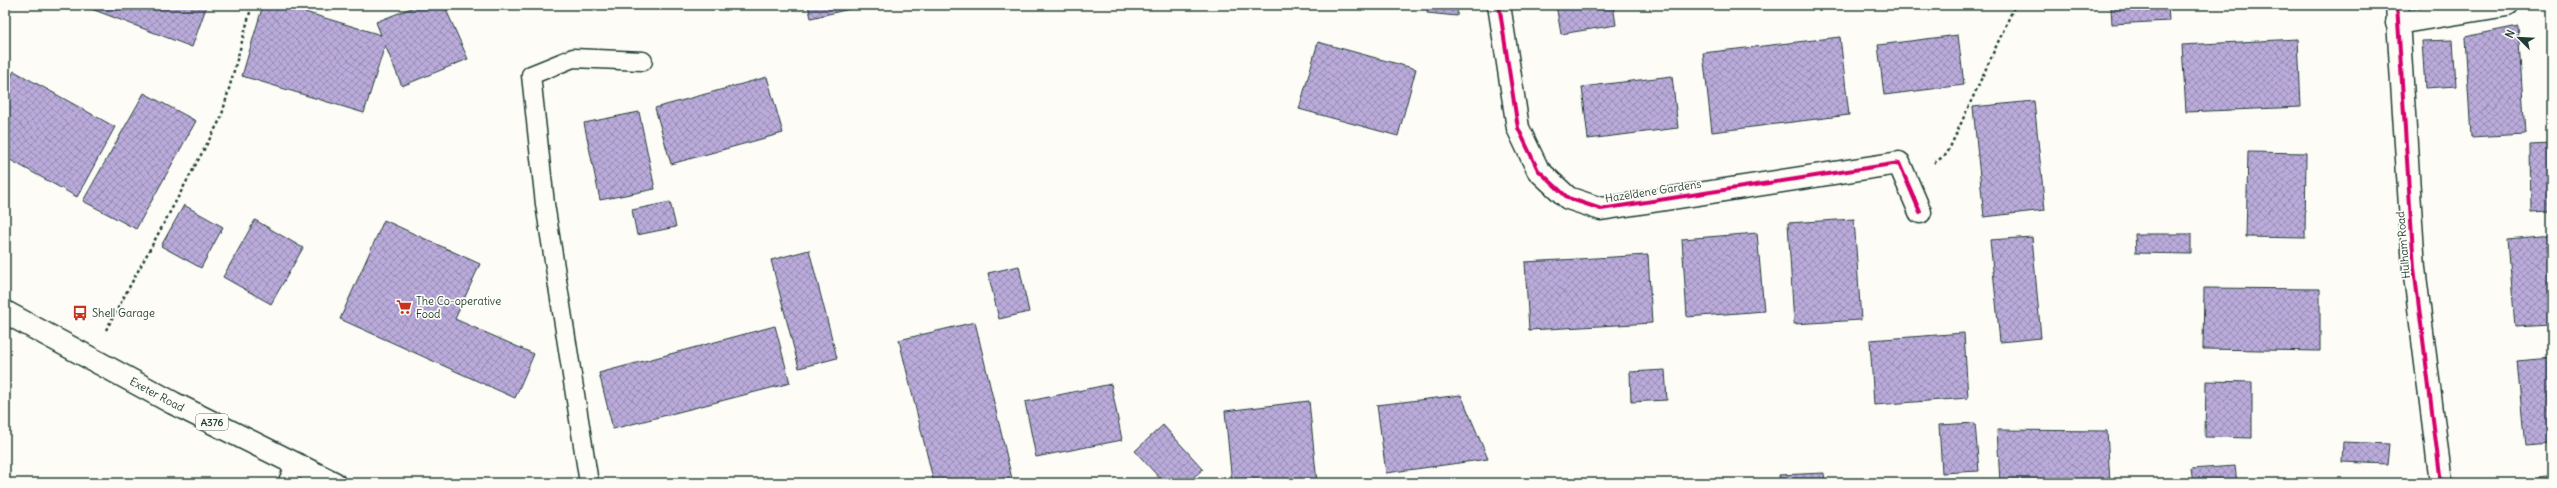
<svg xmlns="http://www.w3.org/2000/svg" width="2557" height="488" font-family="Delius,sans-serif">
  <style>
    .building { fill: url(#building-cross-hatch); stroke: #1f3d34 }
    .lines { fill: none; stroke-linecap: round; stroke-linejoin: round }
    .lane-casing { stroke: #1f3d34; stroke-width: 21 }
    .street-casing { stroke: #1f3d34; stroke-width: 25 }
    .secondary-casing { stroke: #1f3d34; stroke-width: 25 }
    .highway-casing { stroke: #1f3d34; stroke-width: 25 }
    .path { stroke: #1f3d34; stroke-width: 2.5; stroke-dasharray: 3 3; stroke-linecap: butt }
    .lane { stroke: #fdfcf7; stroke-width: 18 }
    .street { stroke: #fdfcf7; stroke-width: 22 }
    .secondary { stroke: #fdfcf7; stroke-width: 22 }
    .highway { stroke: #fdfcf7; stroke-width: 22 }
    .cycleway-casing { stroke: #fdfcf7; stroke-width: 6 }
    .cycleway { stroke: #d6006c; stroke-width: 4 }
    .labels { text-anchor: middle; stroke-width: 3.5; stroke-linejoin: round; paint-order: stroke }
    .shield { fill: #fdfcf7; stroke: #62766e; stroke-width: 1 }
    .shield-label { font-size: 10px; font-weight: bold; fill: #1f3d34 }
    .street-label { font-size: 11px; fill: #1f3d34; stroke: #fdfcf7 }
    .poi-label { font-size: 11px; fill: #1f3d34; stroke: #fdfcf7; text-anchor: start }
  </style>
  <defs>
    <pattern id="building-cross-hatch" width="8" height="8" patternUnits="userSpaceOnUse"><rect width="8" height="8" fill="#baabdb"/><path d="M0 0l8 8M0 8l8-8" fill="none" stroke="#978cb2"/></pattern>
  </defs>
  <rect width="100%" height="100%" fill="#fdfcf7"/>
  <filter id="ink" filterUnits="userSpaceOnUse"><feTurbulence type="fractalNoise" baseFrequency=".025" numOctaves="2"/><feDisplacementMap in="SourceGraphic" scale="8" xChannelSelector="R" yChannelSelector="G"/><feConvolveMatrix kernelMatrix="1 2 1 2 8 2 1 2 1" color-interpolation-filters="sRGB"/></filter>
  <g filter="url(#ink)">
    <path class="building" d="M 81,5 L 207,5 L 192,47 Z
      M 263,5 L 282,5 L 381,35 L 376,22 L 419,5 L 444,5 L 468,59 L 402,86 L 385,45 L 364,113 L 242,76 Z
      M 808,5 L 867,5 L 811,18 Z
      M 1428,5 L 1458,5 L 1457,16 L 1427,13 Z
      M 1556,5 L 1613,5 L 1616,25 L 1561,34 Z
      M 2168,5 L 2169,21 L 2112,24 L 2111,7 Z
      M 2518,26 L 2525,134 L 2471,137 L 2465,37 Z
      M 1958,35 L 1964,85 L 1884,95 L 1878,45 Z
      M 1840,37 L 1849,115 L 1712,132 L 1703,53 Z
      M 2298,39 L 2301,107 L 2186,112 L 2182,45 Z
      M 2453,40 L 2456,86 L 2425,88 L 2422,41 Z
      M 1318,42 L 1416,69 L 1398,136 L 1299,109 Z
      M 14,71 L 115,127 L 77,197 L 5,157 L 5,87 Z
      M 1672,76 L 1678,128 L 1588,139 L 1582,87 Z
      M 767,77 L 783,133 L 671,164 L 655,108 Z
      M 144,93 L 196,121 L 136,229 L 83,201 Z
      M 2034,101 L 2045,210 L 1984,217 L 1973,107 Z
      M 639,112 L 655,189 L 600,200 L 584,123 Z
      M 2552,144 L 2552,211 L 2531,212 L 2530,145 Z
      M 2248,152 L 2306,153 L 2305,238 L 2246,237 Z
      M 670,202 L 676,227 L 637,235 L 632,210 Z
      M 184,205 L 223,227 L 201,268 L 161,246 Z
      M 1854,219 L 1861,320 L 1794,324 L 1788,223 Z
      M 255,220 L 303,248 L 271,304 L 223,277 Z
      M 384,220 L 480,264 L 455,319 L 534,354 L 515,398 L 340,319 Z
      M 1757,233 L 1764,311 L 1687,317 L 1682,239 Z
      M 2135,234 L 2191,234 L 2191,254 L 2136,253 Z
      M 2552,235 L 2552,325 L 2515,327 L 2508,239 Z
      M 2032,237 L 2041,338 L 2000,342 L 1990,240 Z
      M 809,250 L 837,358 L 799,368 L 771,260 Z
      M 1648,255 L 1652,323 L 1529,330 L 1525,262 Z
      M 1019,266 L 1029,312 L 999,319 L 988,273 Z
      M 2204,288 L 2320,289 L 2320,351 L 2203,349 Z
      M 975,322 L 1013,483 L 934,483 L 899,340 Z
      M 775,326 L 790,383 L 613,429 L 599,373 Z
      M 1964,333 L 1968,398 L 1874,405 L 1870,340 Z
      M 2552,358 L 2552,444 L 2525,446 L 2517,361 Z
      M 1665,370 L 1667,400 L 1631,402 L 1630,372 Z
      M 2206,381 L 2252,382 L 2252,438 L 2205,437 Z
      M 1111,384 L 1122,440 L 1036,457 L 1025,402 Z
      M 1461,395 L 1488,459 L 1386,473 L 1377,405 Z
      M 1309,401 L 1317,483 L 1232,483 L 1225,411 Z
      M 1975,423 L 1979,471 L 1942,473 L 1939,425 Z
      M 1163,425 L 1203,469 L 1187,483 L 1164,483 L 1135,451 Z
      M 1997,430 L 2107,431 L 2110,483 L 2000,483 Z
      M 2343,442 L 2389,444 L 2387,464 L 2342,462 Z
      M 2235,466 L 2237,483 L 2193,483 L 2191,469 Z
      M 1824,473 L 1825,483 L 1780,483 L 1779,475 Z
      M 2552,475 L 2552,483 L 2537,483 L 2537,477 Z"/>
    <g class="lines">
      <defs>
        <path id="lane" d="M 287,483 L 296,465
          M 589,483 L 545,204 L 531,75 L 573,58 L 643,61"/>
        <path id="street" d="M 1499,5 L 1518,128 L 1538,170 L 1568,198 L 1601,209 L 1899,163 L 1920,212
          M 2397,23 L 2507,5"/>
        <path id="secondary" d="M 2397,5 L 2414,268 L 2441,483"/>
        <g id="highway">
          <path id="s1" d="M 5,312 L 173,403 L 334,483"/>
        </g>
      </defs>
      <use href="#lane" class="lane-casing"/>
      <use href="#street" class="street-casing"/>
      <use href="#secondary" class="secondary-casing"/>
      <use href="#highway" class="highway-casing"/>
      <path class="path" d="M 1934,163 L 1947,154 L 2015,5
        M 106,330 L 221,118 L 252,5"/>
      <use href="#lane" class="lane"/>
      <use href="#street" class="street"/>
      <use href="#secondary" class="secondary"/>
      <use href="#highway" class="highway"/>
      <defs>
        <path id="cycleway" d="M 1499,5 L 1518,128 L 1538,170 L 1568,198 L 1601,209 L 1899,163 L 1920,212
          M 2397,5 L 2414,268 L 2441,483"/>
      </defs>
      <use href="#cycleway" class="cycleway-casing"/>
      <use href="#cycleway" class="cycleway"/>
    </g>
  </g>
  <defs>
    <symbol id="supermarket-bare" viewBox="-9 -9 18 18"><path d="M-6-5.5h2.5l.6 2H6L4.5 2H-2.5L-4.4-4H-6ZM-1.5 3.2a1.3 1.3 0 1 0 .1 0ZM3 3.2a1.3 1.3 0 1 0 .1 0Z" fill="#c8321e" stroke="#fdfcf7" stroke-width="2.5" paint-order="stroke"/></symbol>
    <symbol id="bus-bare" viewBox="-9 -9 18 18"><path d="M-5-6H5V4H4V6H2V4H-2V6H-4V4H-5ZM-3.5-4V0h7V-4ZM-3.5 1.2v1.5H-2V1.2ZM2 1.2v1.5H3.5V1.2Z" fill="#c8321e" stroke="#fdfcf7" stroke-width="2.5" paint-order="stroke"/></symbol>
  </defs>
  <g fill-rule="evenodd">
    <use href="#supermarket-bare" x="393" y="296" width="22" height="22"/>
    <use href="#bus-bare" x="69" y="302" width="22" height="22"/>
  </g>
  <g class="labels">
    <rect class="shield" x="196" y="414" width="32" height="16" rx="3"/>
    <g class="shield-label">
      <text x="212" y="426">A376</text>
    </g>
    <g class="street-label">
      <text transform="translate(1653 191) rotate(-9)" y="4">Hazeldene Gardens</text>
      <text transform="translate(2403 245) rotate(-95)" y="4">Hulham Road</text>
      <text dy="4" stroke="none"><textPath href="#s1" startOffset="173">Exeter Road</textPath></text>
    </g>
    <g class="poi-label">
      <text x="416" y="305">The Co-operative<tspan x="416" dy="13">Food</tspan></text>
      <text x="92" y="317">Shell Garage</text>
    </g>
  </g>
  <rect width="2557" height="488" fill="none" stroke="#fdfcf7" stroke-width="20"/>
  <rect x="10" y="10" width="2537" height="468" fill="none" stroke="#1f3d34" stroke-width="1.5" filter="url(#ink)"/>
  <g transform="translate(2519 38) rotate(294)" stroke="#fdfcf7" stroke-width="3" paint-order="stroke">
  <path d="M0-3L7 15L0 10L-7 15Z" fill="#1f3d34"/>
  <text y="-6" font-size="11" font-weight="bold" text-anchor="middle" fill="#1f3d34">N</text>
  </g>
</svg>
